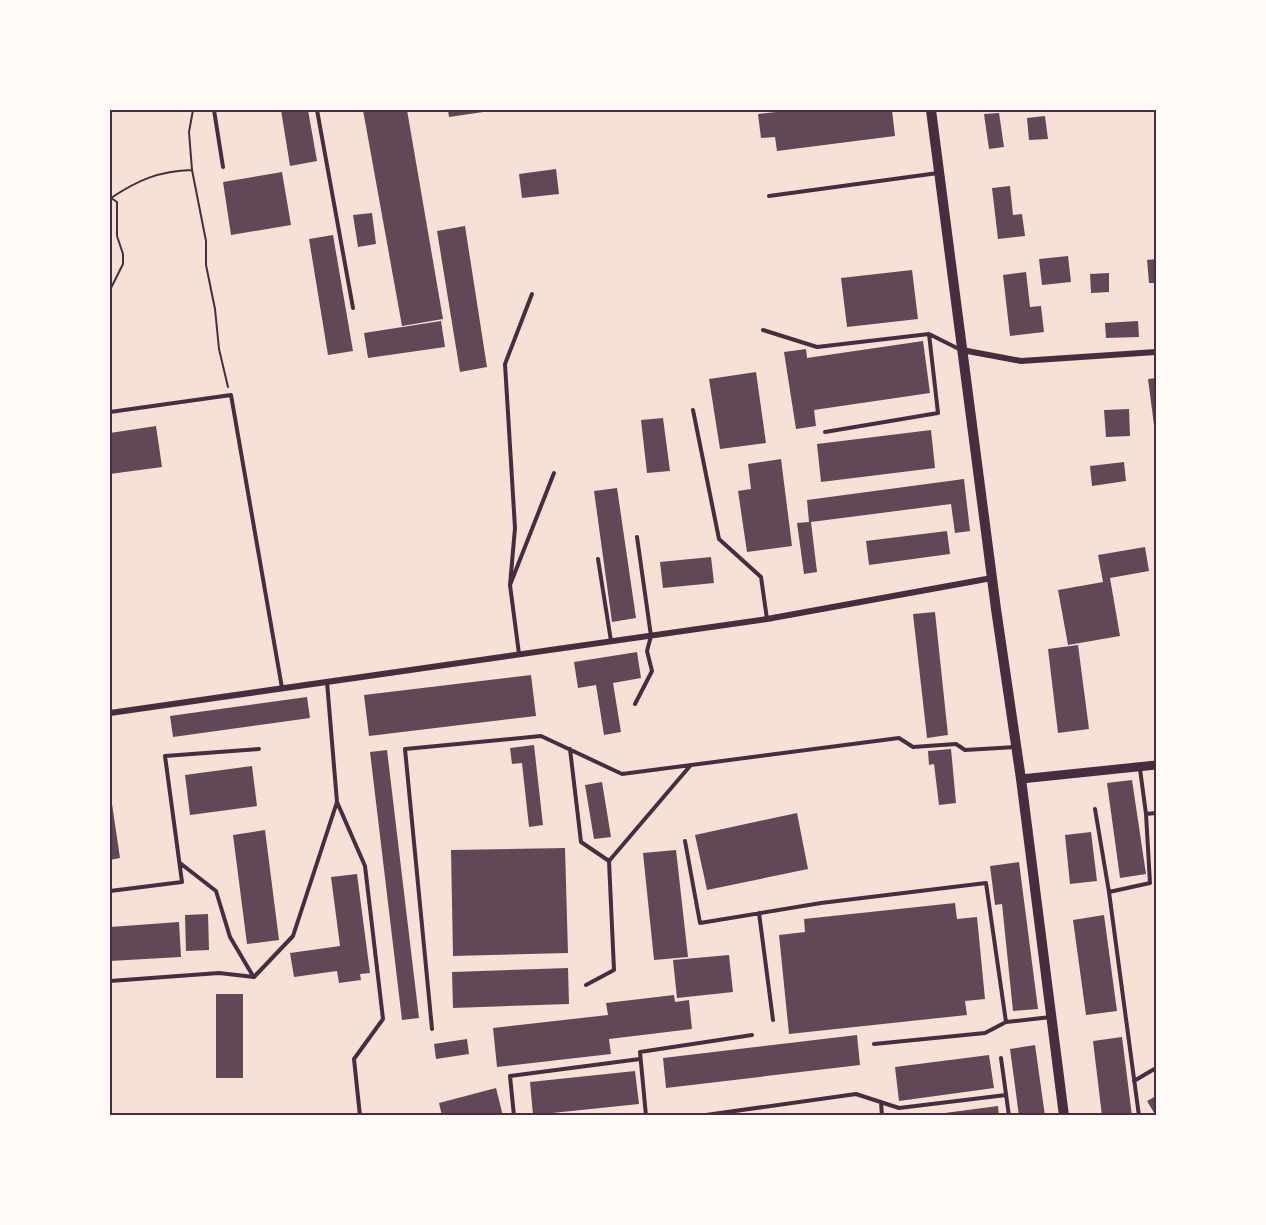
<svg xmlns="http://www.w3.org/2000/svg" width="1266" height="1225" font-family="'IBM Plex Serif',serif">
  <style>
    .building { fill: #644757 }
    .lines { fill: none; stroke-linecap: round; stroke-linejoin: round }
    .path { stroke: #4a2c40; stroke-width: 2 }
    .service { stroke: #4a2c40; stroke-width: 4 }
    .minor { stroke: #4a2c40; stroke-width: 6 }
    .tertiary { stroke: #4a2c40; stroke-width: 9 }
    .secondary { stroke: #4a2c40; stroke-width: 10 }
    .neatline { fill: none; stroke: #4a2c40; stroke-width: 2 }
  </style>
  <rect width="100%" height="100%" fill="#f7e1d7"/>
  <path class="building" d="M 281,110 L 308,110 L 317,161 L 290,166 Z
    M 363,110 L 407,110 L 443,319 L 402,326 Z
    M 448,110 L 490,110 L 490,111 L 449,117 Z
    M 795,110 L 892,110 L 895,136 L 777,151 L 775,137 L 761,138 L 758,114 Z
    M 999,113 L 1004,147 L 989,149 L 984,114 Z
    M 1045,116 L 1048,139 L 1029,140 L 1027,118 Z
    M 556,169 L 559,194 L 522,198 L 519,174 Z
    M 282,172 L 291,225 L 231,235 L 223,182 Z
    M 1010,186 L 1013,215 L 1022,214 L 1025,236 L 998,239 L 992,188 Z
    M 372,213 L 376,244 L 358,247 L 353,215 Z
    M 465,226 L 487,367 L 460,372 L 437,231 Z
    M 333,235 L 353,351 L 328,355 L 309,239 Z
    M 1068,256 L 1071,282 L 1042,285 L 1039,259 Z
    M 1156,259 L 1156,283 L 1149,283 L 1147,260 Z
    M 912,270 L 918,319 L 847,327 L 841,278 Z
    M 1026,272 L 1030,307 L 1041,306 L 1044,332 L 1010,336 L 1003,275 Z
    M 1109,273 L 1109,292 L 1091,293 L 1090,274 Z
    M 441,321 L 445,347 L 368,358 L 364,333 Z
    M 1138,321 L 1139,337 L 1106,338 L 1105,323 Z
    M 923,341 L 930,393 L 814,410 L 816,426 L 796,429 L 784,352 L 806,349 L 807,358 Z
    M 756,372 L 766,443 L 720,449 L 709,379 Z
    M 1156,378 L 1156,433 L 1155,433 L 1148,379 Z
    M 1129,409 L 1130,436 L 1106,437 L 1104,410 Z
    M 663,418 L 670,471 L 647,473 L 641,420 Z
    M 156,426 L 162,467 L 110,474 L 110,433 Z
    M 931,430 L 935,468 L 821,482 L 817,444 Z
    M 781,459 L 792,546 L 747,552 L 738,491 L 751,489 L 748,464 Z
    M 1124,462 L 1126,481 L 1092,486 L 1090,466 Z
    M 964,479 L 970,531 L 955,533 L 951,504 L 811,522 L 817,572 L 804,574 L 797,523 L 809,522 L 807,500 Z
    M 617,488 L 636,618 L 612,622 L 594,491 Z
    M 947,531 L 950,554 L 869,565 L 866,541 Z
    M 1145,547 L 1149,571 L 1110,578 L 1120,636 L 1068,645 L 1058,590 L 1103,582 L 1098,555 Z
    M 711,557 L 714,583 L 663,588 L 660,562 Z
    M 935,612 L 948,735 L 927,738 L 913,614 Z
    M 1078,645 L 1089,729 L 1058,733 L 1048,649 Z
    M 637,652 L 641,678 L 613,683 L 621,732 L 604,735 L 596,685 L 578,688 L 574,662 Z
    M 531,675 L 536,716 L 369,736 L 364,695 Z
    M 307,697 L 310,718 L 173,737 L 170,716 Z
    M 534,745 L 543,825 L 529,827 L 522,763 L 512,764 L 510,748 Z
    M 951,749 L 956,803 L 939,805 L 934,764 L 929,765 L 928,751 Z
    M 387,750 L 419,1018 L 402,1020 L 370,752 Z
    M 252,766 L 257,806 L 190,815 L 185,775 Z
    M 1132,780 L 1146,874 L 1120,878 L 1107,783 Z
    M 602,782 L 611,837 L 594,839 L 585,785 Z
    M 110,804 L 112,804 L 120,858 L 110,860 Z
    M 797,813 L 808,869 L 707,890 L 695,835 Z
    M 265,830 L 279,940 L 247,944 L 233,835 Z
    M 1091,832 L 1097,881 L 1070,884 L 1065,835 Z
    M 565,848 L 568,953 L 453,956 L 451,850 Z
    M 676,850 L 688,957 L 654,960 L 643,853 Z
    M 1019,862 L 1038,1009 L 1013,1011 L 1002,904 L 995,905 L 990,866 Z
    M 357,874 L 370,973 L 360,974 L 361,980 L 339,983 L 337,971 L 294,977 L 290,953 L 340,946 L 331,877 Z
    M 955,903 L 957,919 L 977,917 L 985,999 L 965,1001 L 967,1015 L 789,1034 L 779,935 L 805,932 L 804,919 Z
    M 208,914 L 209,950 L 186,951 L 185,915 Z
    M 1104,915 L 1117,1011 L 1086,1015 L 1073,920 Z
    M 179,922 L 181,957 L 110,961 L 110,927 Z
    M 729,955 L 733,992 L 677,998 L 673,960 Z
    M 568,968 L 569,1004 L 453,1008 L 452,972 Z
    M 216,994 L 243,994 L 243,1078 L 216,1078 Z
    M 674,995 L 675,1002 L 689,1000 L 692,1029 L 609,1039 L 611,1054 L 497,1067 L 493,1028 L 608,1015 L 606,1003 Z
    M 857,1035 L 860,1065 L 666,1088 L 663,1058 Z
    M 1122,1037 L 1132,1116 L 1102,1116 L 1093,1041 Z
    M 467,1039 L 469,1054 L 436,1059 L 434,1044 Z
    M 1035,1045 L 1045,1116 L 1019,1116 L 1010,1049 Z
    M 989,1055 L 994,1088 L 899,1101 L 895,1067 Z
    M 635,1071 L 639,1104 L 533,1115 L 530,1082 Z
    M 496,1088 L 503,1116 L 442,1116 L 439,1103 Z
    M 1156,1096 L 1156,1116 L 1147,1101 Z
    M 998,1106 L 999,1116 L 937,1116 L 937,1114 Z"/>
  <g class="lines">
    <path class="path" d="M 193,110 L 189,132 L 192,170 L 206,241 L 206,265 L 215,309 L 219,349 L 228,387
      M 110,197 L 111,198 C 138,180 159,171 192,170
      M 110,290 L 123,264 L 123,254 L 117,236 L 117,202 L 111,198"/>
    <path class="service" d="M 214,110 L 223,167
      M 317,110 L 353,308
      M 769,196 L 938,173
      M 763,330 L 817,347 L 929,334 L 961,350
      M 693,410 L 719,539 L 761,577 L 767,619
      M 110,412 L 231,395 L 282,688
      M 825,432 L 938,413 L 929,334
      M 598,559 L 611,641
      M 510,585 L 515,528 L 505,364 L 532,294
      M 519,654 L 510,585 L 554,473
      M 327,682 L 337,802 L 365,866 L 383,1019 L 354,1059 L 360,1116
      M 635,704 L 652,671 L 647,651 L 651,636 L 637,537
      M 570,749 L 581,842 L 609,861
      M 1140,769 L 1146,814 L 1156,813
      M 1095,809 L 1109,892 L 1139,1116
      M 685,841 L 700,923 L 821,903 L 986,883 L 1006,1022 L 1051,1017
      M 180,863 L 216,891 L 230,937 L 253,976
      M 110,891 L 182,882 L 165,756 L 259,749
      M 1109,892 L 1150,883 L 1146,814
      M 759,913 L 773,1020
      M 110,981 L 219,973 L 254,977 L 293,936 L 337,802
      M 586,985 L 614,970 L 609,861 L 690,766
      M 432,1029 L 405,749 L 541,736 L 622,774 L 899,738 L 913,747 L 956,744 L 965,750 L 1016,747
      M 874,1044 L 985,1033 L 1006,1022
      M 1001,1058 L 1009,1116
      M 1134,1081 L 1156,1068
      M 881,1102 L 882,1116
      M 514,1116 L 510,1076 L 640,1059
      M 646,1116 L 640,1052 L 752,1035
      M 699,1116 L 856,1094 L 899,1108 L 1006,1095"/>
    <path class="minor" d="M 962,350 L 1021,361 L 1156,352
      M 110,713 L 767,619 L 992,578"/>
    <path class="tertiary" d="M 1021,779 L 1156,765"/>
    <path class="secondary" d="M 931,110 L 996,609 L 1021,779 L 1064,1116"/>
  </g>
  <rect width="1266" height="1225" fill="none" stroke="#fffaf5" stroke-width="222"/>
  <rect x="111" y="111" width="1044" height="1003" class="neatline"/>
</svg>
